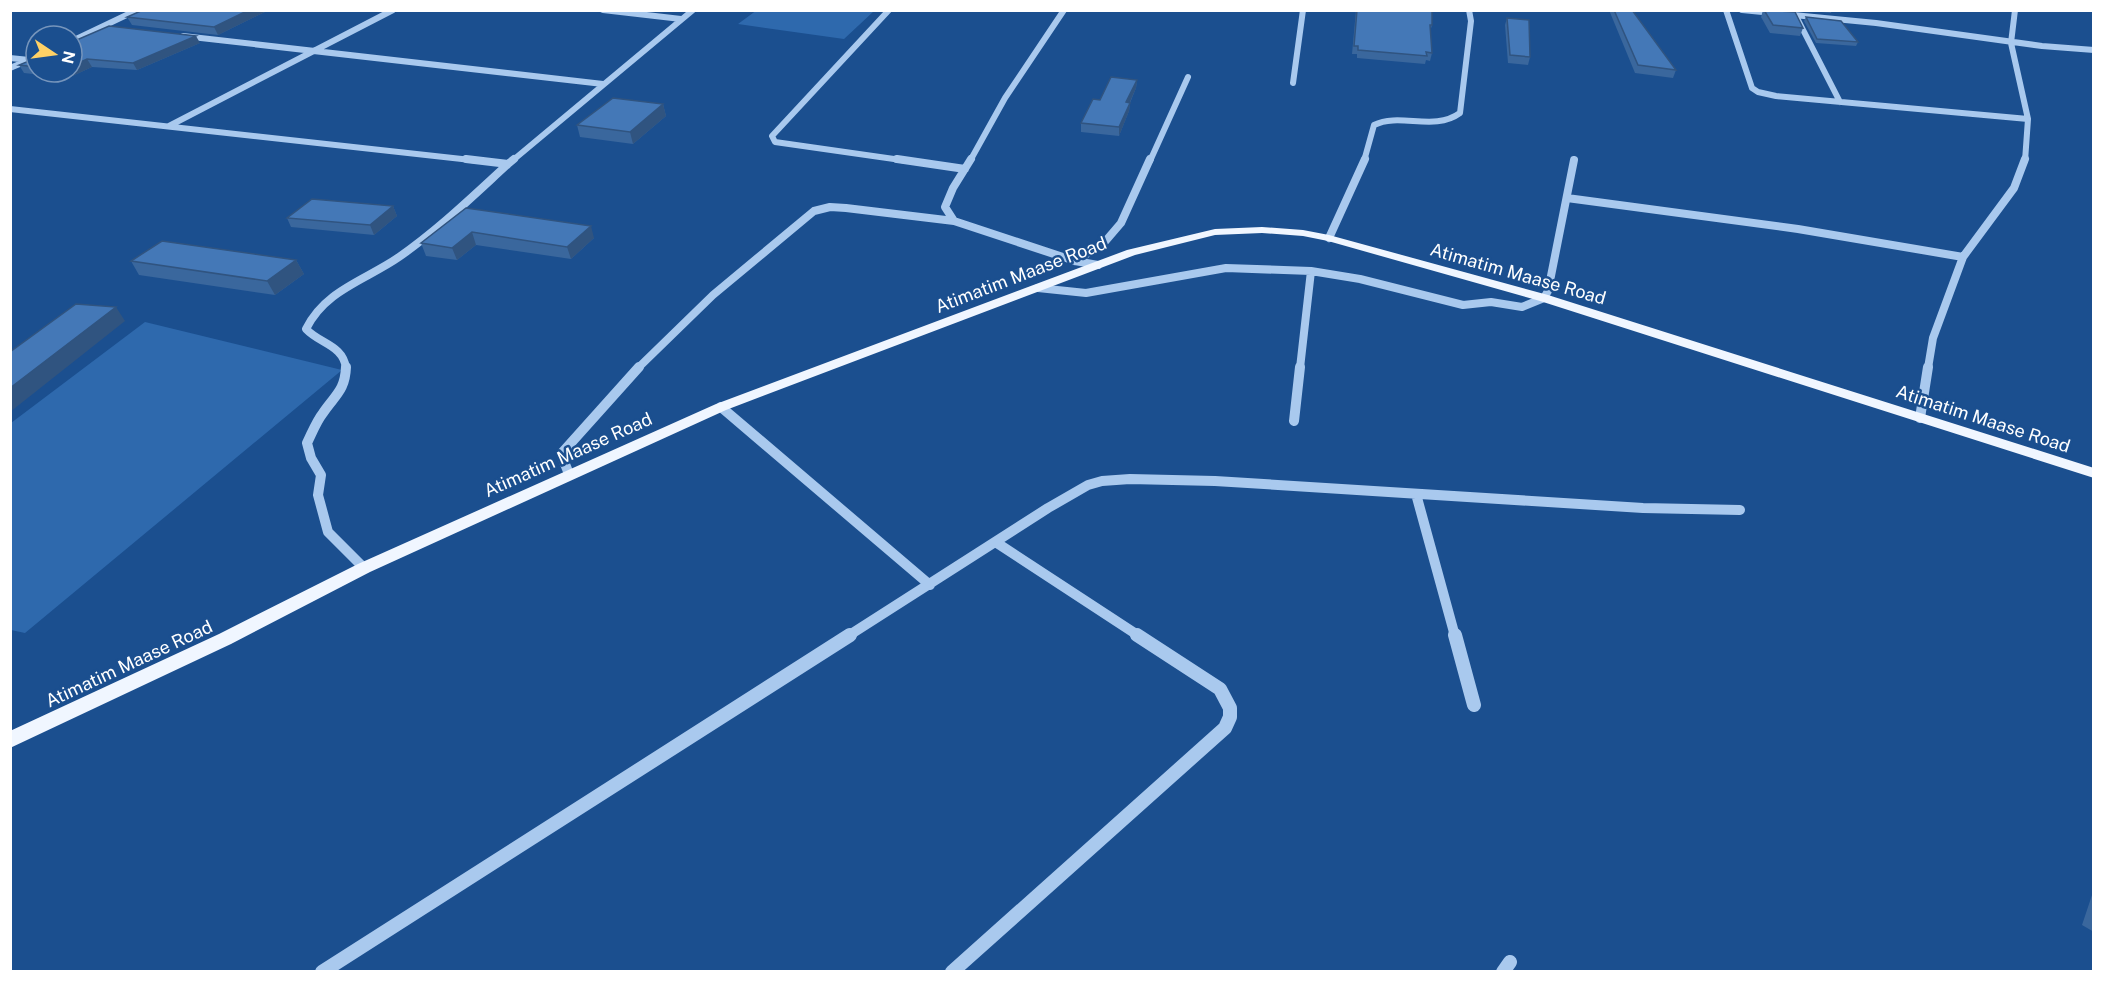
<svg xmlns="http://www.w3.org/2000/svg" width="2104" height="982" font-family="'Public Sans',sans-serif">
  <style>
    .green { fill: #2e69ad }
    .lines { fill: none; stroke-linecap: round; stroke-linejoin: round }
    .minor-far3 { stroke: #a9c9ee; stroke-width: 6 }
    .minor-far2 { stroke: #a9c9ee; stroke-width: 8 }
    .minor-far1 { stroke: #a9c9ee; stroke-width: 10 }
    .minor { stroke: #a9c9ee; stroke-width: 14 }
    .major { fill: #f0f6ff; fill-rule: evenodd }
    .wall { fill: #3a679d }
    .shaded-wall { fill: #305480 }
    .building { fill: #4478b7; stroke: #305480; stroke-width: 1.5 }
    .labels { text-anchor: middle; stroke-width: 5; stroke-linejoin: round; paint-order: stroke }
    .street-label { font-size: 18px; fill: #fff; stroke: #1b4f8f }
  </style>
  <rect width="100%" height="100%" fill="#1b4f8f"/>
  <path class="green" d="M 757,10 L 874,10 L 874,11 L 844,39 L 738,24 Z
    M 145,322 L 342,370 L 25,633 L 11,630 L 11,423 Z"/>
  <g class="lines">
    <path class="minor-far3" d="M 603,10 L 681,19
      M 889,10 L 772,136 L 775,142 L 908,161
      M 1726,10 L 1752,88 L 1758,92 L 1776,96 L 2028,119
      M 1742,10 L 1876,23 L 2042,46 L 2094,50
      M 2015,10 L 2011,43 L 2028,119 L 2025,161
      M 1797,18 L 1840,102
      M 183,36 L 603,84
      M 72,41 L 137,10
      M 10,58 L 29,60
      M 10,68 L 36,57
      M 1293,83 L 1303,10
      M 10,109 L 480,161
      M 169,126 L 393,10
      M 512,161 L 693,10
      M 970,161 L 1005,98 L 1064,10
      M 1150,161 L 1188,77
      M 1364,161 L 1374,125 C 1400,112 1434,132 1460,113 L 1471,21 L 1469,10"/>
    <path class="minor-far2" d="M 466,159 L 508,164 L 514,159
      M 897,159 L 965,169
      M 971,159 L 953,188 L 945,207 L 954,221 L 1075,261 L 1098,265
      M 1567,198 L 1798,229 L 1963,257
      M 1329,238 L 1365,159
      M 1075,261 L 1103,244 L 1121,223 L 1150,159
      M 1038,288 L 1086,293 L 1226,268 L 1311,271 L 1360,279 L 1463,305 L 1491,302 L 1522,307 L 1544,298 L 1548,291 L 1574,160
      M 346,368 C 343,345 320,344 306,329 C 325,290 366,280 399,257 C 438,230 473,196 508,164
      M 638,368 L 713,295 L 814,211 L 830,207 L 846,208 L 954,221
      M 1300,368 L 1311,271
      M 1928,368 L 1933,338 L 1963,257 L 2014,188 L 2025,159"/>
    <path class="minor-far1" d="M 346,367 C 345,391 335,395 323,413 C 316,422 312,433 307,443 L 311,458 L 321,475 L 318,495 L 328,532 L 364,568
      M 721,407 L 930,585
      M 1920,418 L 1928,367
      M 1294,421 L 1300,367
      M 569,474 L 561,454 L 639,367
      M 1416,494 L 1455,636
      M 997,543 L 1139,636
      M 848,636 L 1048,508 L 1088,485 L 1102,481 L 1130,479 L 1215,481 L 1643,508 L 1740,510"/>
    <path class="minor" d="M 1455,635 L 1474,705
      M 322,972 L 850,635
      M 952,972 L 1225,728 L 1230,717 L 1230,708 L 1220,689 L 1137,635
      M 1503,972 L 1510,962"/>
    <path class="major" d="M 1262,227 L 1303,230 L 1329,235 L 1548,295 L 2094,468 L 2094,478 L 1540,301 L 1328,241 L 1303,236 L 1262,233 L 1215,235 L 1135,255 L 726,410 L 370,572 L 231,644 L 10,748 L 10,731 L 219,634 L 358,564 L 716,404 L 1127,250 L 1215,229 Z"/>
  </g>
  <path class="wall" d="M 269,10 L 218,35 L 132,25 L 127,17 Z
    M 1356,10 L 1432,10 L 1432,25 L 1430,32 L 1432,53 L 1430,61 L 1426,60 L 1425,64 L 1357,58 L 1357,54 L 1352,54 Z
    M 1609,10 L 1632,10 L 1676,70 L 1673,78 L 1635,73 Z
    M 1763,10 L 1777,10 L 1803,28 L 1800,36 L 1770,33 L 1761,17 Z
    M 1802,10 L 1832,10 L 1831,13 Z
    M 1806,17 L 1858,42 L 1856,46 L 1816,43 L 1804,21 Z
    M 1507,18 L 1530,57 L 1528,65 L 1508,63 L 1505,25 Z
    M 72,42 L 200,43 L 137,70 L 92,67 L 68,78 L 24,73 L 19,65 L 36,58 L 36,72 L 72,72 Z
    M 1137,80 L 1136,88 L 1130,103 L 1129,111 L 1119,136 L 1081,132 L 1081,123 L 1100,100 Z
    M 663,104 L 666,116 L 633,144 L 580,137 L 577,125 Z
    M 393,206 L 397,216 L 374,235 L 291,227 L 287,218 Z
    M 466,208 L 594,238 L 571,259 L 476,245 L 457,260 L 426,256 L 421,243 Z
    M 296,260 L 304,274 L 275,295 L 139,275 L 131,261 Z
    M 2094,889 L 2094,932 L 2082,925 Z"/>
  <path class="shaded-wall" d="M 249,10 L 269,10 L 218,35 L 214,27 Z
    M 196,36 L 200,43 L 137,70 L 133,63 Z
    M 87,59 L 92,67 L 68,78 L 65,72 L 72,72 L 72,66 Z
    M 1137,80 L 1136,88 L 1126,111 L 1126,102 Z
    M 1130,103 L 1129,111 L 1119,136 L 1119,127 Z
    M 663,104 L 666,116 L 633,144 L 630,132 Z
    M 393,206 L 397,216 L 374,235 L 370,225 Z
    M 591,226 L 594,238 L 571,259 L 567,247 Z
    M 472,232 L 476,245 L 457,260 L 452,248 Z
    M 296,260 L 304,274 L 275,295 L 267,281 Z
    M 116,307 L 125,321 L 10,412 L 10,388 Z"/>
  <path class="building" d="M 143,10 L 249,10 L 214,27 L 127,17 Z
    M 1357,10 L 1432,10 L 1432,25 L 1430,25 L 1432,53 L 1426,52 L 1427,56 L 1358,50 L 1358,46 L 1354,46 Z
    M 1614,10 L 1632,10 L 1676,70 L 1638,65 Z
    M 1764,10 L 1795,12 L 1803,28 L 1773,25 Z
    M 1806,17 L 1841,21 L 1858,42 L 1817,39 Z
    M 1507,18 L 1529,20 L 1530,57 L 1510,55 Z
    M 109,26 L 196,36 L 133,63 L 87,59 L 72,66 L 72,42 Z
    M 36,58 L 36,67 L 19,65 Z
    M 1111,77 L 1137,80 L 1126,102 L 1130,103 L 1119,127 L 1081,123 L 1093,99 L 1100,100 Z
    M 613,98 L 663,104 L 630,132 L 577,125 Z
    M 312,199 L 393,206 L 370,225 L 287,218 Z
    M 466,208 L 591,226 L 567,247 L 472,232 L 452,248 L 421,243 Z
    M 162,241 L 296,260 L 267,281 L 131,261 Z
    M 76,304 L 116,307 L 10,388 L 10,352 Z"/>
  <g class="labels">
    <g class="street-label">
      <text transform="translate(1518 274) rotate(16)" y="6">Atimatim Maase Road</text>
      <text transform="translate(1021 275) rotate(-21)" y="6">Atimatim Maase Road</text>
      <text transform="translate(1983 419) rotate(18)" y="6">Atimatim Maase Road</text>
      <text transform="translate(568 455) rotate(-24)" y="6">Atimatim Maase Road</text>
      <text transform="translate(129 664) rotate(-25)" y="6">Atimatim Maase Road</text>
    </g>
  </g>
  <rect width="2104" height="982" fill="none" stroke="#ffffff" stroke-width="24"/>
  <g transform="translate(54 54) rotate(103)"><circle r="28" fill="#1b4f8f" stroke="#7695bc" stroke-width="1.5"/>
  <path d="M0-4.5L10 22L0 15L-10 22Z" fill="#ffd166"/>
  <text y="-9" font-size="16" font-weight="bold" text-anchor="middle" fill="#ffffff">N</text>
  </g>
</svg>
